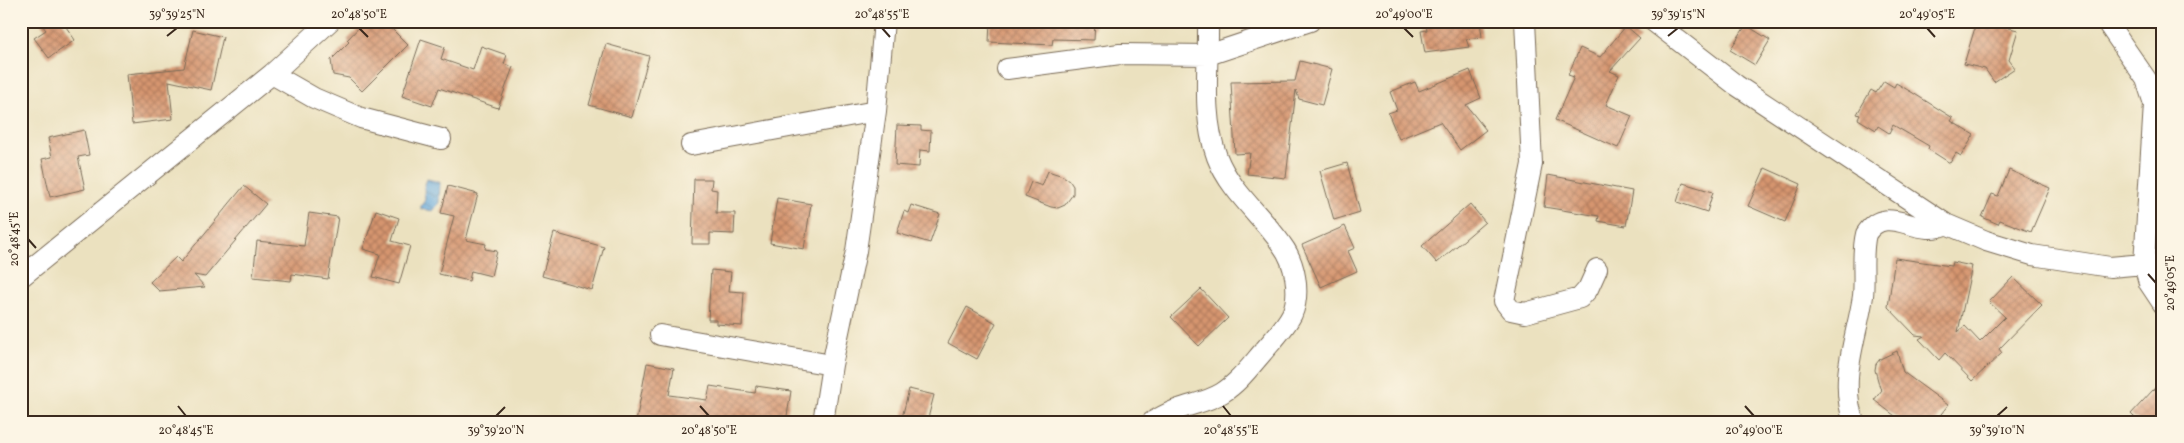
<svg xmlns="http://www.w3.org/2000/svg" width="2184" height="443" font-family="Vollkorn,serif">
  <style>
    .water { fill: url(#water-waves); stroke: #526a7d }
    .building { fill: url(#building-cross-hatch) }
    .lines { fill: none; stroke-linecap: round; stroke-linejoin: round }
    .street-casing { stroke: #796a56; stroke-width: 22 }
    .street { stroke: #fff; stroke-width: 20 }
    .ticks { fill: none; stroke: #3b2a1e; stroke-width: 2 }
    .neatline { fill: none; stroke: #3b2a1e; stroke-width: 2 }
    .ticks-label { font-size: 12px; text-anchor: middle; fill: #3b2a1e }
  </style>
  <defs>
    <pattern id="water-waves" width="16" height="10" patternUnits="userSpaceOnUse" patternTransform="scale(1.25)"><rect width="16" height="10" fill="#68aadc"/><path d="M0 5q4-4 8 0t8 0" fill="none" stroke="#578bb2"/></pattern>
    <pattern id="building-cross-hatch" width="8" height="8" patternUnits="userSpaceOnUse" patternTransform="scale(1.25)"><rect width="8" height="8" fill="#d6956f"/><path d="M0 0l8 8M0 8l8-8" fill="none" stroke="#af7a5b"/></pattern>
  </defs>
  <rect width="100%" height="100%" fill="#fcf5e5"/>
  <filter id="ink" filterUnits="userSpaceOnUse"><feTurbulence type="fractalNoise" baseFrequency=".02" numOctaves="2"/><feDisplacementMap in="SourceGraphic" scale="10" xChannelSelector="R" yChannelSelector="G"/><feConvolveMatrix kernelMatrix="1 2 1 2 8 2 1 2 1" color-interpolation-filters="sRGB"/></filter>
  <filter id="wash" filterUnits="userSpaceOnUse"><feTurbulence type="fractalNoise" baseFrequency=".0096" numOctaves="4" result="noise"/><feDisplacementMap in="SourceGraphic" scale="20" xChannelSelector="R" yChannelSelector="G"/><feGaussianBlur stdDeviation="1.12" result="paint"/><feColorMatrix in="noise" values="0 0 0 0 0 0 0 0 0 0 0 0 0 0 0 0 0 1.4 0 .05"/><feComposite in="paint" operator="in"/></filter>
  <g filter="url(#wash)">
    <rect width="100%" height="100%" fill="#ebe1bf"/>
    <path class="water" d="M 427,179 L 440,182 L 439,203 L 433,211 L 421,209 L 421,206 L 425,200 L 424,187 Z"/>
    <g id="blocks">
      <path class="building" d="M 39,21 L 62,21 L 75,40 L 49,58 L 34,38 L 46,30 Z
        M 365,21 L 384,21 L 408,45 L 362,91 L 349,78 L 333,75 L 331,60 L 349,42 L 347,40 Z
        M 990,21 L 1095,21 L 1094,40 L 1053,39 L 1052,45 L 989,42 Z
        M 1425,21 L 1480,21 L 1482,37 L 1466,39 L 1469,47 L 1425,53 L 1421,31 L 1427,30 Z
        M 1977,21 L 2002,21 L 2009,28 L 2018,30 L 2009,60 L 2015,68 L 1994,82 L 1985,69 L 1964,64 Z
        M 1746,25 L 1770,40 L 1755,65 L 1730,50 Z
        M 1626,26 L 1640,38 L 1610,71 L 1619,75 L 1606,105 L 1632,116 L 1618,148 L 1555,120 L 1574,77 L 1568,75 L 1580,48 L 1600,57 Z
        M 193,30 L 223,37 L 211,90 L 169,81 L 173,119 L 132,124 L 127,74 L 184,68 Z
        M 421,39 L 445,47 L 441,59 L 473,70 L 481,46 L 507,55 L 504,64 L 513,67 L 498,108 L 439,88 L 432,106 L 402,96 Z
        M 606,44 L 649,56 L 632,117 L 589,105 Z
        M 1300,61 L 1332,69 L 1322,105 L 1299,99 L 1296,90 L 1286,178 L 1247,174 L 1250,153 L 1235,154 L 1231,82 L 1295,81 Z
        M 1470,70 L 1481,98 L 1466,105 L 1486,130 L 1460,150 L 1440,122 L 1399,139 L 1388,113 L 1397,110 L 1390,92 L 1415,82 L 1419,91 Z
        M 1884,81 L 1894,87 L 1896,83 L 1913,93 L 1953,118 L 1951,121 L 1974,135 L 1961,156 L 1956,153 L 1950,163 L 1928,149 L 1929,146 L 1893,125 L 1889,133 L 1878,126 L 1876,130 L 1858,119 L 1860,115 L 1857,114 L 1871,90 L 1876,93 Z
        M 897,125 L 921,126 L 921,130 L 931,131 L 930,151 L 920,150 L 919,167 L 895,165 Z
        M 84,130 L 89,155 L 78,157 L 85,189 L 50,197 L 42,159 L 52,157 L 48,138 Z
        M 1347,163 L 1360,212 L 1334,220 L 1320,171 Z
        M 1765,168 L 1801,184 L 1785,222 L 1748,206 Z
        M 2009,170 L 2050,188 L 2031,232 L 2000,220 L 1998,224 L 1982,217 L 1992,194 L 1998,196 Z
        M 1048,171 L 1063,176 L 1069,180 L 1073,186 L 1073,194 L 1065,205 L 1058,208 L 1051,207 L 1025,197 L 1031,182 L 1042,186 Z
        M 1548,175 L 1632,191 L 1626,226 L 1598,221 L 1599,216 L 1544,207 Z
        M 694,179 L 712,179 L 711,189 L 717,190 L 716,213 L 735,213 L 734,234 L 710,233 L 710,244 L 692,244 Z
        M 1683,183 L 1713,192 L 1707,212 L 1677,202 Z
        M 244,186 L 266,204 L 205,277 L 194,275 L 205,287 L 159,291 L 150,282 L 176,257 L 181,262 Z
        M 448,186 L 478,194 L 466,240 L 486,244 L 485,249 L 497,251 L 491,276 L 471,271 L 469,281 L 439,274 L 454,216 L 441,213 Z
        M 777,198 L 811,204 L 804,249 L 770,243 Z
        M 1470,204 L 1485,222 L 1437,263 L 1422,246 Z
        M 911,205 L 940,214 L 930,243 L 897,233 L 904,211 L 908,213 Z
        M 376,210 L 399,218 L 392,241 L 410,246 L 399,284 L 373,277 L 380,254 L 363,249 Z
        M 309,213 L 338,217 L 328,279 L 292,274 L 291,281 L 253,277 L 257,241 L 304,246 Z
        M 1345,226 L 1355,248 L 1348,251 L 1357,271 L 1321,287 L 1302,245 Z
        M 554,233 L 604,247 L 592,290 L 542,276 Z
        M 1895,258 L 1951,266 L 1952,262 L 1972,266 L 1958,332 L 1965,326 L 1980,342 L 2005,317 L 1989,302 L 2013,277 L 2042,305 L 1999,349 L 2002,353 L 1972,381 L 1945,353 L 1939,360 L 1919,339 L 1924,336 L 1915,335 L 1888,307 Z
        M 711,270 L 731,272 L 729,291 L 744,292 L 742,326 L 716,324 L 716,320 L 708,320 Z
        M 1201,289 L 1228,318 L 1199,346 L 1171,317 Z
        M 967,307 L 996,323 L 977,359 L 948,343 Z
        M 1897,351 L 1903,372 L 1948,405 L 1935,422 L 1903,422 L 1874,400 L 1882,390 L 1880,388 L 1875,370 L 1876,364 L 1880,359 Z
        M 647,363 L 674,368 L 669,395 L 707,400 L 710,386 L 755,393 L 756,386 L 791,391 L 786,422 L 695,422 L 665,417 L 664,422 L 636,422 Z
        M 2163,379 L 2163,422 L 2139,422 L 2131,414 Z
        M 909,389 L 934,395 L 927,422 L 901,422 Z"/>
    </g>
  </g>
  <g filter="url(#ink)">
    <use href="#blocks" fill-opacity="0" stroke="#796a56" stroke-width="1"/>
    <g class="lines">
      <defs>
        <path id="street" d="M 1525,21 L 1532,164 L 1504,301 L 1511,310 L 1525,313 L 1580,298 L 1588,289 L 1597,269
          M 1653,21 L 1736,85 L 1946,224 L 1986,241 L 2032,255 L 2110,267 L 2144,264 L 2163,265
          M 2106,21 L 2146,79 L 2154,104 L 2144,264 L 2149,283 L 2163,304
          M 1007,69 L 1120,54 L 1208,55 L 1310,21
          M 272,74 L 314,98 L 361,118 L 441,139
          M 691,145 L 876,111
          M 21,277 L 272,74 L 330,21
          M 660,335 L 832,365
          M 823,422 L 832,365 L 856,251 L 876,111 L 884,21
          M 1152,422 C 1161,417 1169,412 1179,409 C 1193,404 1209,401 1222,393 C 1238,383 1250,367 1262,353 C 1272,341 1285,328 1292,314 C 1301,293 1295,262 1282,245 C 1262,216 1230,191 1217,157 C 1201,114 1209,66 1208,21
          M 1854,422 C 1838,379 1857,338 1863,296 C 1865,276 1861,253 1866,234 C 1887,201 1918,240 1946,224"/>
      </defs>
      <use href="#street" class="street-casing"/>
      <use href="#street" class="street"/>
    </g>
  </g>
  <path class="ticks" d="M 359,28 L 368,37M 882,28 L 890,37M 1404,28 L 1413,37M 1927,28 L 1935,37M 167,36 L 177,28M 1668,36 L 1678,28M 28,239 L 36,248M 2148,274 L 2156,283M 178,406 L 186,416M 700,406 L 709,416M 1223,406 L 1231,416M 1745,406 L 1754,416M 496,416 L 505,407M 1997,416 L 2007,407"/>
  <rect width="2184" height="443" fill="none" stroke="#fcf5e5" stroke-width="55"/>
  <rect x="28" y="28" width="2128" height="388" class="neatline"/>
  <g class="ticks-label">
    <text x="177" y="18">39°39'25"N</text>
    <text x="359" y="18">20°48'50"E</text>
    <text x="882" y="18">20°48'55"E</text>
    <text x="1404" y="18">20°49'00"E</text>
    <text x="1678" y="18">39°39'15"N</text>
    <text x="1927" y="18">20°49'05"E</text>
    <text transform="translate(14 239) rotate(-90)" y="4">20°48'45"E</text>
    <text transform="translate(2170 283) rotate(-90)" y="4">20°49'05"E</text>
    <text x="186" y="434">20°48'45"E</text>
    <text x="496" y="434">39°39'20"N</text>
    <text x="709" y="434">20°48'50"E</text>
    <text x="1231" y="434">20°48'55"E</text>
    <text x="1754" y="434">20°49'00"E</text>
    <text x="1997" y="434">39°39'10"N</text>
  </g>
</svg>
